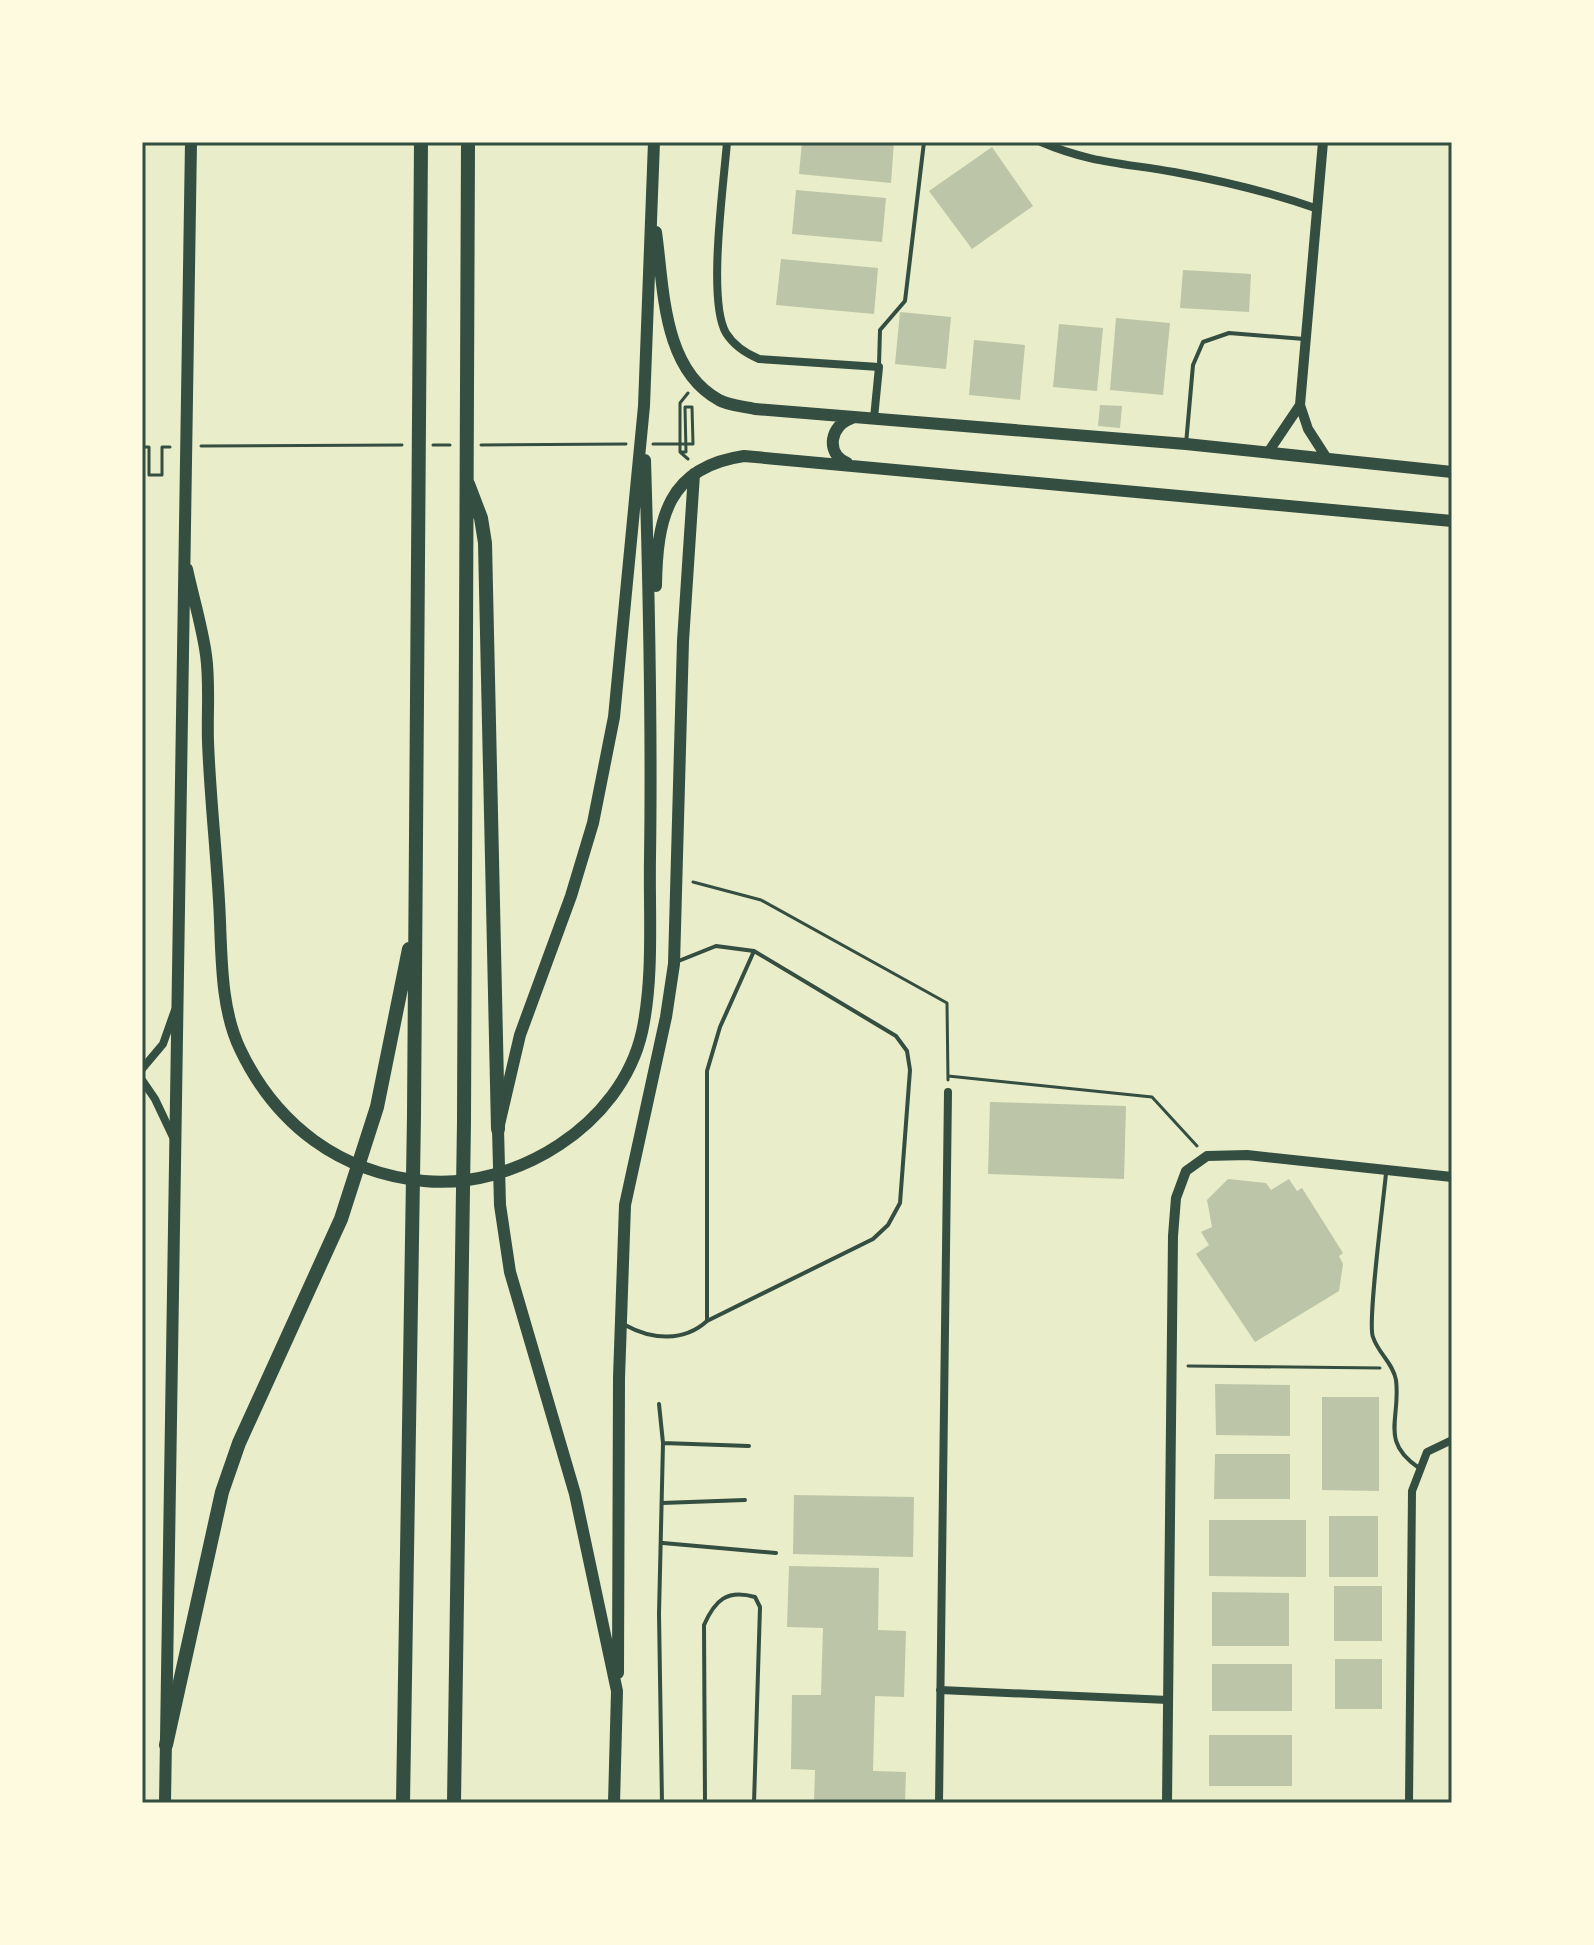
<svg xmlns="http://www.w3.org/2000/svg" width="1594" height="1945" font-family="'IBM Plex Sans',sans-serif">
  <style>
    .building { fill: #bcc5a7 }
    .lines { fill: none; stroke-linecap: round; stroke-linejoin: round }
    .path { stroke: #344e41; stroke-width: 3 }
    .service { stroke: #344e41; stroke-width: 4 }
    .minor { stroke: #344e41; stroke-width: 8 }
    .tertiary { stroke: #344e41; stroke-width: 10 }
    .primary { stroke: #344e41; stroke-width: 12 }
    .trunk { stroke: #344e41; stroke-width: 14 }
    .neatline { fill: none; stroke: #344e41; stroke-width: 3 }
  </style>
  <rect width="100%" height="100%" fill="#e9edc9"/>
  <path class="building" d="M 802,142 L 894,142 L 891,183 L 799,174 Z
    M 992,147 L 1033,206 L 972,249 L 929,191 Z
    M 796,190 L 886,198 L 882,242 L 792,234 Z
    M 781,259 L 878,268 L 874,314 L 776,305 Z
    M 1183,270 L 1251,274 L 1249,312 L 1180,308 Z
    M 900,312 L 951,317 L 946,369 L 895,364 Z
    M 1116,318 L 1170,323 L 1163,395 L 1110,390 Z
    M 1059,324 L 1103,328 L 1097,391 L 1053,387 Z
    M 974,340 L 1025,345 L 1020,400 L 969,395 Z
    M 1100,405 L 1122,406 L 1120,428 L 1098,426 Z
    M 990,1102 L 1126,1106 L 1124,1179 L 988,1174 Z
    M 1228,1179 L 1266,1183 L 1271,1190 L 1289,1179 L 1297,1191 L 1302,1188 L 1343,1253 L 1339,1256 L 1343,1264 L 1339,1291 L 1255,1342 L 1196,1254 L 1209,1245 L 1201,1232 L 1212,1227 L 1207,1200 Z
    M 1215,1384 L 1290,1385 L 1290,1436 L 1216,1435 Z
    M 1322,1397 L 1379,1397 L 1379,1491 L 1322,1490 Z
    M 1215,1454 L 1290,1454 L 1290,1499 L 1214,1499 Z
    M 794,1495 L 914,1497 L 913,1557 L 793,1554 Z
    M 1329,1516 L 1378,1516 L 1378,1577 L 1329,1577 Z
    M 1209,1520 L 1306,1520 L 1306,1577 L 1209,1576 Z
    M 789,1566 L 879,1568 L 878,1630 L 906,1631 L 904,1697 L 875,1696 L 873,1771 L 906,1772 L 905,1803 L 814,1803 L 815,1770 L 791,1769 L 792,1695 L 821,1695 L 823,1628 L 787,1627 Z
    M 1334,1586 L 1382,1586 L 1382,1641 L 1334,1641 Z
    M 1212,1592 L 1289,1593 L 1289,1646 L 1212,1646 Z
    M 1335,1659 L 1382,1659 L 1382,1709 L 1335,1709 Z
    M 1212,1664 L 1292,1664 L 1292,1711 L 1212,1711 Z
    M 1209,1735 L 1292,1735 L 1292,1786 L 1209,1786 Z"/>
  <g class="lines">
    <path class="path" d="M 653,444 L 693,444 L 692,407 L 685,407 L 686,452 L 680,452
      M 433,445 L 450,445
      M 481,445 L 626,444
      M 201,446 L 402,445
      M 142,447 L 149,447 L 149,475 L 162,475 L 162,447 L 170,447
      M 688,459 L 680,452 L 680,403 L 688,393
      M 693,882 L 761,900 L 947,1003 L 948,1080
      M 948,1076 L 1152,1097 L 1197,1146
      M 1188,1366 L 1380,1368"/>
    <path class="service" d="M 879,365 L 880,330 L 905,301 L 924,142
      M 1186,444 L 1193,365 L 1203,342 L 1229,333 L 1304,339
      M 1386,1173 C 1384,1197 1367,1324 1373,1337 C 1378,1353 1393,1363 1396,1380 C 1401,1419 1379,1441 1419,1468
      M 707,1321 L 707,1071 L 720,1027 L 754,951
      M 625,1325 C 652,1340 684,1342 707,1321 L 873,1239 L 888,1225 L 900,1203 L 910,1070 L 907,1051 L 896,1036 L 754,951 L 716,946 L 676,962
      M 659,1404 L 663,1443 L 659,1614 L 662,1803
      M 663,1443 L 749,1446
      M 662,1503 L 745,1500
      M 663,1543 L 776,1553
      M 705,1803 L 704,1625 C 715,1600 727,1589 755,1597 L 760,1607 L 754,1803"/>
    <path class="minor" d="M 727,142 C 724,182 707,301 726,333 C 734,346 745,353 759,359 L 879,367 L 874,418
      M 1041,142 C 1090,163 1123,163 1174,172 C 1223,181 1270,192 1318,209
      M 142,1069 L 163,1044 L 175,1010
      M 142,1080 L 155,1099 L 173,1137
      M 940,1690 L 1168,1700
      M 939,1803 L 948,1092
      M 1409,1803 L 1412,1491 L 1427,1452 L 1452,1440"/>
    <path class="tertiary" d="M 1323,142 L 1300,405 L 1308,429 L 1326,457
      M 1269,451 L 1300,405
      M 1167,1803 L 1173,1236 L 1176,1198 L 1186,1171 L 1207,1156 L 1247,1155 L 1452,1177"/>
    <path class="primary" d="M 656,232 C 664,288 662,369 719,400 C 729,406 744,406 755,409 L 1186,444 L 1452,472
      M 847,463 C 825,453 830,425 852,418
      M 187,569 C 193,597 202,626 206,655 C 210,683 207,713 208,742 C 210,795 216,848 219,901 C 222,948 219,1005 240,1049 C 276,1125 340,1173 424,1181 C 515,1190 621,1125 642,1032 C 654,977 649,914 650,858 C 652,725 649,593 645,460
      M 656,586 C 657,519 667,467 744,456 L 1452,521
      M 618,1673 L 619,1378 L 625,1205 L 666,1017 L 674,964 L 683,641 L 694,474
      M 165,1803 L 191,142
      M 614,1803 L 617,1691 L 575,1494 L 510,1272 L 500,1205 L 498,1129 L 520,1035 L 571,896 L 593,823 L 614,717 L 644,406 L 654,142"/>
    <path class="trunk" d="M 468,484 L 481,518 L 485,543 L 498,1129
      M 166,1745 L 222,1492 L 239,1443 L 341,1219 L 377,1107 L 409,949
      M 403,1803 L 414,1115 L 421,142
      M 454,1803 L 464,1121 L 468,142"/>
  </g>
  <rect width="1594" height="1945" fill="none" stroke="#fefae0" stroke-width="288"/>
  <rect x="144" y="144" width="1306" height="1657" class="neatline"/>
</svg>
